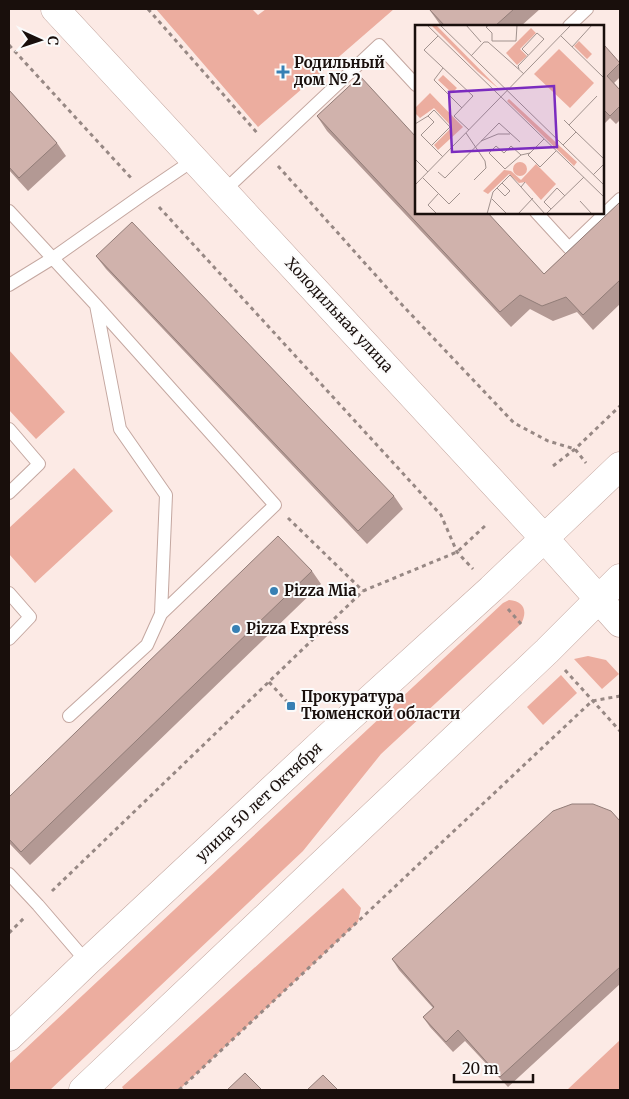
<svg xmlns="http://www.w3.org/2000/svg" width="629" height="1099" font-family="Merriweather,serif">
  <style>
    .green { fill: #ecad9f }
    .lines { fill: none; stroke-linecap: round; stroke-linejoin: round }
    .lane-casing { stroke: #c4a7a0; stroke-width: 14 }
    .secondary-casing { stroke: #c4a7a0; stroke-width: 29 }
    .path { stroke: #978884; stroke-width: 3; stroke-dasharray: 4 4; stroke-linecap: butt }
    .lane { stroke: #fff; stroke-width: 12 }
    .secondary { stroke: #fff; stroke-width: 28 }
    .wall { fill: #b39994 }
    .building { fill: #d0b2ac; stroke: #927d78 }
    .poi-dot { fill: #3780b4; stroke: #fbfbfb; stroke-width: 2 }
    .labels { text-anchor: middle; stroke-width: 4; stroke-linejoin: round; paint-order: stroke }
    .poi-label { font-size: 15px; font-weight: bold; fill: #190f0c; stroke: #fbfbfb; text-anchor: start }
    .street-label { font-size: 15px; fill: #190f0c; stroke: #fbfbfb }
    .inset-road { fill: none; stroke: #a1928e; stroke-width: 1 }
    .view { fill: #7b2cbf; fill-opacity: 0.15; stroke: #7b2cbf; stroke-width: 2.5 }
    .inset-edge { fill: none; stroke: #190f0c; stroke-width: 2.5 }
  </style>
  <rect width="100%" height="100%" fill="#fceae5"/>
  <path class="green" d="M 156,9 L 252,9 L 258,15 L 266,9 L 394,9 L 258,127 Z
    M 9,350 L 65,412 L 36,439 L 9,410 Z
    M 74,468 L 113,511 L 35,583 L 9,554 L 9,528 Z
    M 509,600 C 524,601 528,611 521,624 L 381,754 L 303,851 L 50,1090 L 9,1090 L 9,1064 L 503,603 Z
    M 588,656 L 606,660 L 619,674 L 602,689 L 574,659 Z
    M 561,675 L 577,693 L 543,725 L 527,707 Z
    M 343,888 L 361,908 L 358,922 L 179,1090 L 124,1090 L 122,1087 Z
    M 620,1040 L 620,1090 L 567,1090 Z"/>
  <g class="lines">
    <defs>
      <path id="lane" d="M 569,26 L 587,9
        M 224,191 L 379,45 L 416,85
        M 9,211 L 96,305 L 275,505 L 161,614 L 147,645 L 69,716
        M 536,212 L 569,248 L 620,199
        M 9,285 L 53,258 L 145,193 L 195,159
        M 96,305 L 120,429 L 166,495 L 161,614
        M 9,429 L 39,464 L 9,493
        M 9,593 L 30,617 L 9,639
        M 9,874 L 38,905 L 87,962"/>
      <path id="secondary" d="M 55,9 L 544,538 L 620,623
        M 9,1037 L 87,962 L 326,739 L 491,589 L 620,466
        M 83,1090 L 547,651 L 620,578"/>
    </defs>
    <use href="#lane" class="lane-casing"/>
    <use href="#secondary" class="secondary-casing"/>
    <path class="path" d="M 148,9 L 258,134
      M 9,45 L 132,179
      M 278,166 L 405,308 L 514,423 L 548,441 L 575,449 L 586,463
      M 159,207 L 441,515 L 457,552 L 473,569
      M 553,466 L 575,449 L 620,406
      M 288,518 L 363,591
      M 508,609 L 521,624
      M 565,670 L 620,731
      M 269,682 L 291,706
      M 52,891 L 363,591 L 457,552 L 486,525
      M 9,933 L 24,918
      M 179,1090 L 592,701 L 620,696"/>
    <use href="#lane" class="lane"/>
    <use href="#secondary" class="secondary"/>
  </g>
  <path class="wall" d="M 429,9 L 540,9 L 521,26 L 441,26 Z
    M 603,48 L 620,63 L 620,77 L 614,83 L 620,90 L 620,120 L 616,124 L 610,118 L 603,125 Z
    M 9,90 L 57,143 L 66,156 L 28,191 L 9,170 Z
    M 317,116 L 544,274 L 620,202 L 620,304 L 593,330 L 577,312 L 553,321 L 530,309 L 511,327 L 327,131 Z
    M 96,256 L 394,496 L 403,509 L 367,544 L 106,269 Z
    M 312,571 L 321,584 L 30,865 L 9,843 L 9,797 Z
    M 620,821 L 620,984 L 508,1087 L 465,1041 L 453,1052 L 430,1027 L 423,1017 L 433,1008 L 399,970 L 392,959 Z"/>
  <path class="building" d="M 429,9 L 514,9 L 495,26 L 445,26 Z
    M 605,46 L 620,63 L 607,76 L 620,90 L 620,106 L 610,116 L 604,110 L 603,111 L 603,48 Z
    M 360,76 L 416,137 L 416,212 L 487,212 L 544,274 L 620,202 L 620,280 L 583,315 L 566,297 L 542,306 L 520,295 L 500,312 L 317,116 Z
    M 9,90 L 57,143 L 19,178 L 9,167 Z
    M 132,222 L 394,496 L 358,531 L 96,256 Z
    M 278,536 L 312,571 L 21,852 L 9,839 L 9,797 Z
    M 572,804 L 593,804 L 611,811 L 620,821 L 620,967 L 500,1077 L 458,1030 L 446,1042 L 423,1017 L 434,1007 L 392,959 L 553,811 Z
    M 245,1073 L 262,1090 L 227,1090 Z
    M 323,1075 L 338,1090 L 307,1090 Z"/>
  <g class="poi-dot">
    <path d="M280.5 64.5h5v5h5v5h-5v5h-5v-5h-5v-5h5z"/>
    <circle cx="274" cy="591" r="5"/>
    <circle cx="236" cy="629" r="5"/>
    <rect x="286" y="701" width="10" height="10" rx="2.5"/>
  </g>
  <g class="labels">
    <g class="poi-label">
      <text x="294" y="68">Родильный<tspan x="294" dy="17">дом № 2</tspan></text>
      <text x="284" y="596">Pizza Mia</text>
      <text x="246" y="634">Pizza Express</text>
      <text x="301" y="702">Прокуратура<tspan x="301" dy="17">Тюменской области</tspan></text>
    </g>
    <g class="street-label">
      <text transform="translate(339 315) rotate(47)" y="5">Холодильная улица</text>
      <text transform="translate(259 802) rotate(-43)" y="5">улица 50 лет Октября</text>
    </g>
  </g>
  <g transform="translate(415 25)">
    <rect width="189" height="189" fill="#fceae5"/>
    <path d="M 16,0 L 21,0 L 84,64 L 62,46 ZM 116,3 L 121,8 L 105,24 L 112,31 L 102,40 L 91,28 ZM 164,16 L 177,29 L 172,34 L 159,21 ZM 144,24 L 179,58 L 155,83 L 119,49 ZM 28,50 L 42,63 L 37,68 L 23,55 ZM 15,68 L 48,102 L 23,125 L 19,120 L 37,102 L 19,83 L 5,93 L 0,88 L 0,83 ZM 94,74 L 162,137 L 159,141 L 92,76 ZM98 144a7 7 0 1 1 14 0a7 7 0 1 1-14 0ZM 121,139 L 141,159 L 126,175 L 110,157 L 104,158 L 94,149 L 73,169 L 68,166 L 89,145 L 96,146 L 106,155 Z" fill="#ecad9f"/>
    <path class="inset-road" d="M 12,0 L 189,172M 25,0 L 189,160M 51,0 L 66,17M 74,0 L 71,2 L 77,8 L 77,16 L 101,16 L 102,0M 23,11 L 9,25 L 58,71 L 39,91 L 54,105M 146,11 L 189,53M 157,22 L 177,0M 56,31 L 69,17 L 73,17 L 109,49M 28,43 L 19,55 L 47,83M 104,44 L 103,41 L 129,14 L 122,8 L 107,24 L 113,30M 149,95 L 161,107M 0,99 L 13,91M 154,100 L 182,71M 51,108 L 70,136 L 71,143 L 59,155M 66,116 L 83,109 L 95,109M 17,120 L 35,102 L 19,85 L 13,91 L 19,97 L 6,110 L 28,132M 148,120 L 161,107 L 189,134M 115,128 L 113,130 L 125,142 L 141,126M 106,130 L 90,144 L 74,128 L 81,121 L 89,128 L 96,121 L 106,130 L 115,128 L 129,114M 0,134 L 13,147M 23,147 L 30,153 L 84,98 L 105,117M 178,150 L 189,139M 8,153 L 34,179 L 45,168M 0,160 L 156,0M 106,162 L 130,189M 82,163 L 90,171 L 95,166 L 87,158M 77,174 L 92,189M 165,176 L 177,189M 136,184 L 129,177 L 142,163 L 150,171M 22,189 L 13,180 L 23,169M 72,189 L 78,167 L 95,150 L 106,162 L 110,157M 103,189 L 118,173M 131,189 L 169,152"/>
    <path class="view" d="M 139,61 L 142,122 L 37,127 L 34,67 Z"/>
    <rect width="189" height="189" class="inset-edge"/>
  </g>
  <rect width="629" height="1099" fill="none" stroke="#190f0c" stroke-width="20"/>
  <g transform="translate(40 40) rotate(93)" stroke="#fbfbfb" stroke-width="4" paint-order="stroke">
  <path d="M0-4L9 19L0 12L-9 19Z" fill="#190f0c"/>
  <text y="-8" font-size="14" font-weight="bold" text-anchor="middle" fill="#190f0c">С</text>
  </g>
  <path d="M454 1074v8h79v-8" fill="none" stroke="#190f0c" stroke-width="2.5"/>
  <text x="462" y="1074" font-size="15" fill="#190f0c" stroke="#fbfbfb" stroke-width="4" paint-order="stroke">20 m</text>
</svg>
